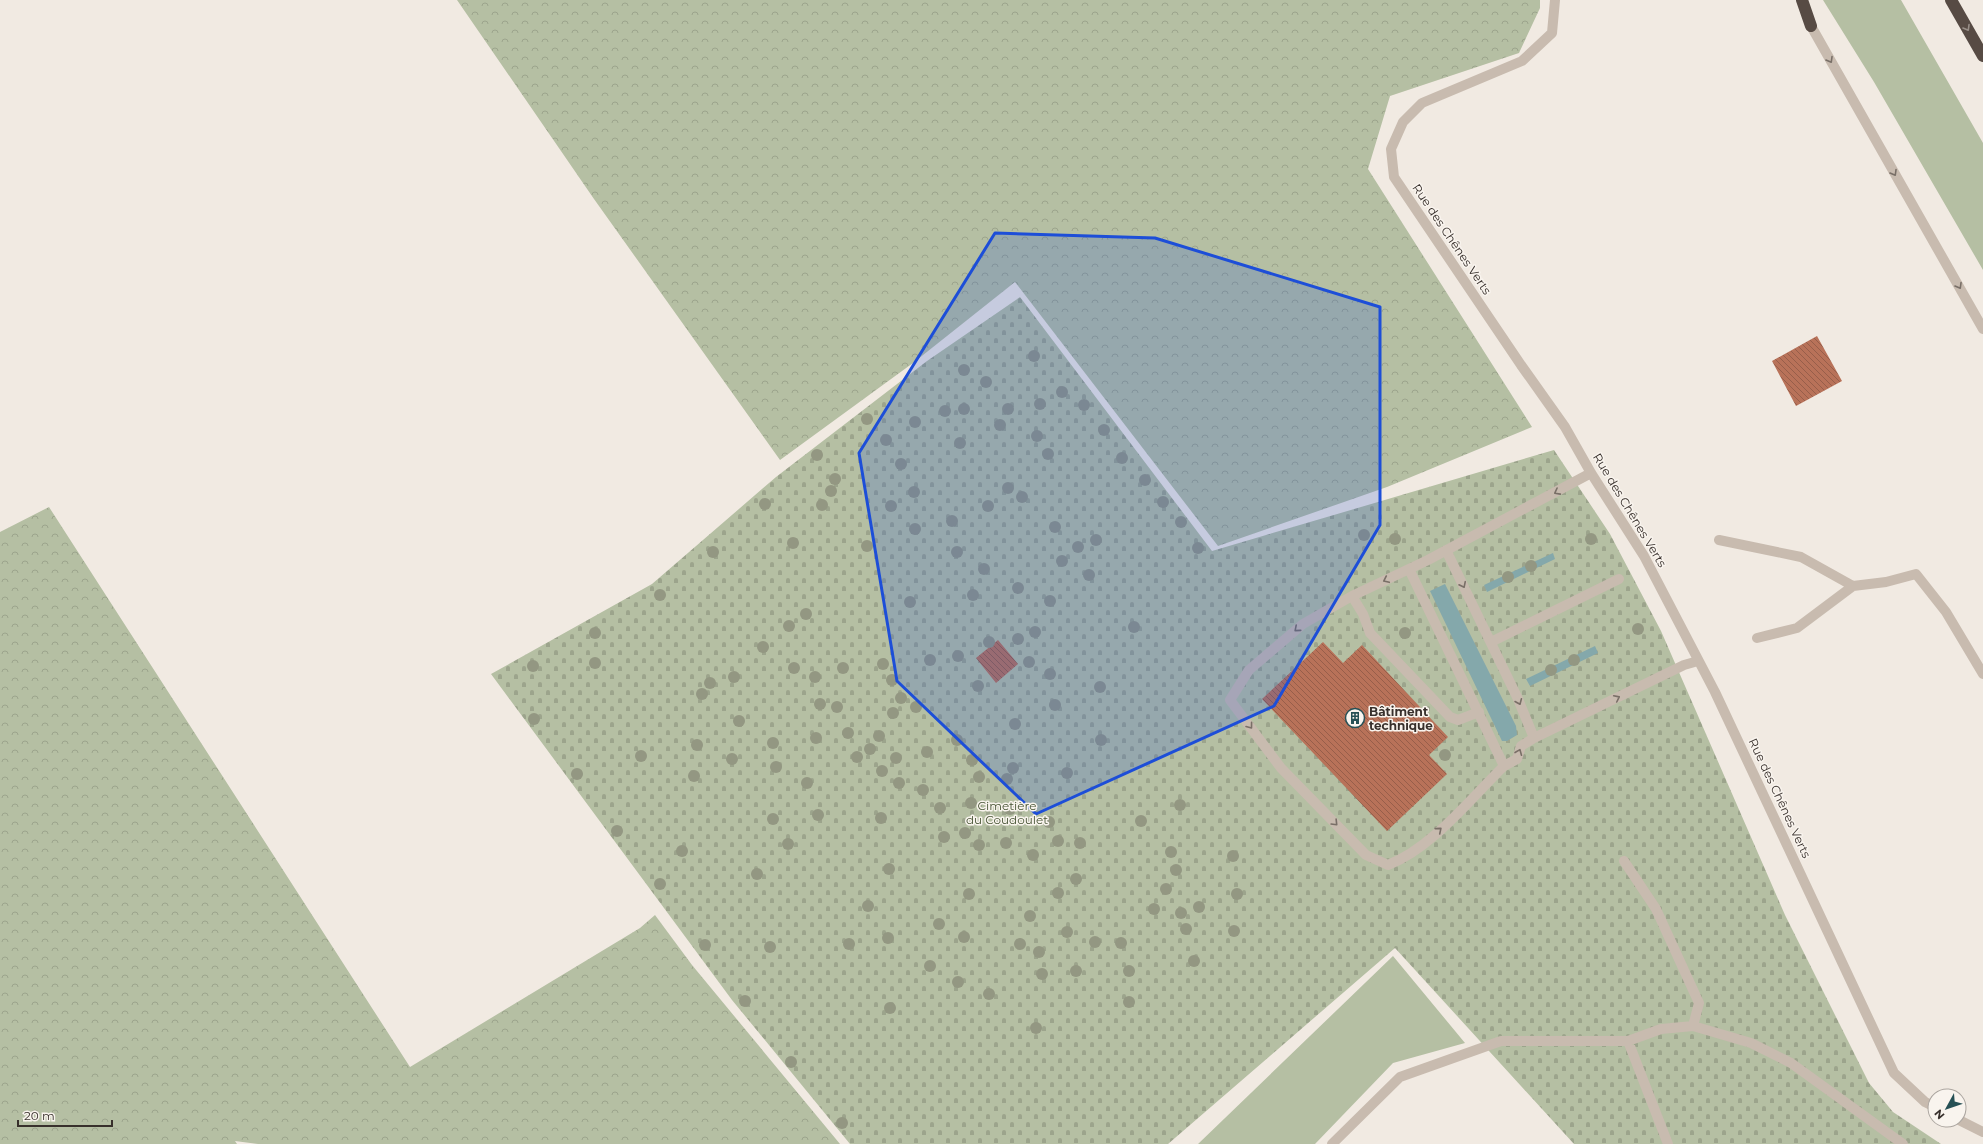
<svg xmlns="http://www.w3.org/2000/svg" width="1983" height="1144" viewBox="0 0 1983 1144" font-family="Montserrat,sans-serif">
	<defs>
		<pattern id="forest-crowns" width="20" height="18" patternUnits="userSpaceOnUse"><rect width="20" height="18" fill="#b5bfa3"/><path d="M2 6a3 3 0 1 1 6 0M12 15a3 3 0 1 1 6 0" fill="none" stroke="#9ca48c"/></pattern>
		<pattern id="cemetery-stones" width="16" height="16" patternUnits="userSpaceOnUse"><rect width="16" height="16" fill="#b5bfa3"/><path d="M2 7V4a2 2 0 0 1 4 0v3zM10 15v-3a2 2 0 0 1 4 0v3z" fill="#9ca48c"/></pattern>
		<pattern id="building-back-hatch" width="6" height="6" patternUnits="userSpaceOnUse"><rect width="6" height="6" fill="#b87259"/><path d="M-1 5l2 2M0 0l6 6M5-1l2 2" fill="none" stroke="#975e4a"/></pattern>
	</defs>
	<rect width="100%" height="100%" fill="#f1eae2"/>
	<path fill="#b5bfa3" d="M1823,0H1901L1983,143V270L1874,82Z
		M1393,956L1465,1043L1393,1063L1315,1144H1198Z"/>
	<path fill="url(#forest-crowns)" d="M457,0H1540V8L1519,53L1390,96L1368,169L1532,427L1387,487L1218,546L1015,282L913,363L780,460L594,199Z
		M49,507L410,1067L640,928L655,915L692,965L840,1144H258L235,1141L237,1144H0V532Z"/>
	<path fill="url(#cemetery-stones)" d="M1020,297L1212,551L1554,450L1610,534L1661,631L1785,915L1869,1083L1893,1112L1941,1144H1574L1395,948L1168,1144H850L732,1000L491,674L652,584L776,477L927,361Z"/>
	<path fill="#84a8ab" d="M1553,553L1555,559L1487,592L1484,585Z
		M1445,584L1516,726L1517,735L1507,741H1502L1430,591Z
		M1595,646L1598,653L1530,686L1526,679Z"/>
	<path fill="url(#building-back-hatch)" d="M1817,336L1842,381L1796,406L1772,361Z
		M998,640L1018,664L996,683L976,658Z
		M1323,642L1343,663L1362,645L1448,737L1429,755L1447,774L1387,831L1262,699Z"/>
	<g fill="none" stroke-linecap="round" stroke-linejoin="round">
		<path stroke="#c8bbaf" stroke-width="10" d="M1555,0L1552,33L1522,61L1422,103L1403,122L1391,149L1394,177L1521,365L1565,427L1591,473L1644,556L1715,692L1894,1073L1925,1102L1935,1107
			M1811,26L1983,329
			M1719,540L1801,557L1853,586L1886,582L1916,574L1946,612L1983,674
			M1446,550L1518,699L1534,738L1684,665L1698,661
			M1409,569L1504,766
			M1352,596L1363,614L1370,633L1450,717L1458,720L1479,712
			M1757,638L1797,628L1853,586
			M1491,642L1619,579
			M1534,738L1521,746L1517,759L1504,766C1470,799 1432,848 1388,865L1366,855L1281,768L1230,700L1249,670L1303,624L1352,596L1428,560L1591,473
			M1624,861L1656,909L1699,1003L1693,1026
			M1628,1041L1668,1144
			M1959,1120L1983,1132
			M1332,1144L1400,1077L1501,1041H1628L1661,1029L1693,1026L1751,1043L1791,1063L1903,1144"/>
		<path stroke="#574b44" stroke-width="12" d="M1802,0L1811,26
			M1951,0L1983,56"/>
	</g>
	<g fill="#939782">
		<circle cx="1034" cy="356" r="6"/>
		<circle cx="964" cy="370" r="6"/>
		<circle cx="986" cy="382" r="6"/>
		<circle cx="1062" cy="392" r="6"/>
		<circle cx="1040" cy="404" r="6"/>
		<circle cx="1084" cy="405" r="6"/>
		<circle cx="964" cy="409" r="6"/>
		<circle cx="1008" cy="409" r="6"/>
		<circle cx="945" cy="411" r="6"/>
		<circle cx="867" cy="419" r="6"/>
		<circle cx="915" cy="422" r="6"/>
		<circle cx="1000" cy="425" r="6"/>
		<circle cx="1104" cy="430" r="6"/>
		<circle cx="1037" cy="436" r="6"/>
		<circle cx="886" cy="440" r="6"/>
		<circle cx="960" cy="443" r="6"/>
		<circle cx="1048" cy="454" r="6"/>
		<circle cx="817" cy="455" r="6"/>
		<circle cx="1122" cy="458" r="6"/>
		<circle cx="901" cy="464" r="6"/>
		<circle cx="835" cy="479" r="6"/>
		<circle cx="1145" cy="480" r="6"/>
		<circle cx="1008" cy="488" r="6"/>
		<circle cx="831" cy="491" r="6"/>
		<circle cx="914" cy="492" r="6"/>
		<circle cx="1022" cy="497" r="6"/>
		<circle cx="1163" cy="502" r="6"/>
		<circle cx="765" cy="504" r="6"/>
		<circle cx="822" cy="505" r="6"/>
		<circle cx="891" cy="506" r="6"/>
		<circle cx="988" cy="506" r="6"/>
		<circle cx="952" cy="521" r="6"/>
		<circle cx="1181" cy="522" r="6"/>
		<circle cx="1055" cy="527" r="6"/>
		<circle cx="915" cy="529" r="6"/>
		<circle cx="1364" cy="535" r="6"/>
		<circle cx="1395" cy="539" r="6"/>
		<circle cx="1591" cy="539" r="6"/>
		<circle cx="1096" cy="540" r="6"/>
		<circle cx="793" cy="543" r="6"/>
		<circle cx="867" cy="546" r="6"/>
		<circle cx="1078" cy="547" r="6"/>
		<circle cx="1198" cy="548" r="6"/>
		<circle cx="713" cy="552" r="6"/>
		<circle cx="957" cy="552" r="6"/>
		<circle cx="1062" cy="561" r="6"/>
		<circle cx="1531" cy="566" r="6"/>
		<circle cx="984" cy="569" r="6"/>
		<circle cx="1089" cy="575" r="6"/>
		<circle cx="1508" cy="577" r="6"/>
		<circle cx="1018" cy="588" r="6"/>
		<circle cx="660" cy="595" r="6"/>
		<circle cx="973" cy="595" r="6"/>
		<circle cx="1050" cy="601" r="6"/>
		<circle cx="910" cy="602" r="6"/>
		<circle cx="806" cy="614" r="6"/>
		<circle cx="789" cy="626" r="6"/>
		<circle cx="1134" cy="627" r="6"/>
		<circle cx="1638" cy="629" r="6"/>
		<circle cx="1035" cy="632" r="6"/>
		<circle cx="595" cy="633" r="6"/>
		<circle cx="1405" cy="633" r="6"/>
		<circle cx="1018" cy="639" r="6"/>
		<circle cx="989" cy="642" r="6"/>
		<circle cx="763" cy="647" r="6"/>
		<circle cx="958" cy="656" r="6"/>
		<circle cx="930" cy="660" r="6"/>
		<circle cx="1574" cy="660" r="6"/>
		<circle cx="1029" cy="662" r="6"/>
		<circle cx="595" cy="663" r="6"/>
		<circle cx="883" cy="664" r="6"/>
		<circle cx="533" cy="666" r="6"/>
		<circle cx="794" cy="668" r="6"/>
		<circle cx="843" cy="668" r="6"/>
		<circle cx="1551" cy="670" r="6"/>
		<circle cx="1050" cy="674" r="6"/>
		<circle cx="734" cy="677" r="6"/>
		<circle cx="815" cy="677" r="6"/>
		<circle cx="892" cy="680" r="6"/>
		<circle cx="710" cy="683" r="6"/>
		<circle cx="978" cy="686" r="6"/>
		<circle cx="1100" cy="687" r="6"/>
		<circle cx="702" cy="694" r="6"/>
		<circle cx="901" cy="698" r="6"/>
		<circle cx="820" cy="704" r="6"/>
		<circle cx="1055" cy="705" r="6"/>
		<circle cx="837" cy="707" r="6"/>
		<circle cx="916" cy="707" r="6"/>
		<circle cx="893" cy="713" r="6"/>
		<circle cx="534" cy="719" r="6"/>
		<circle cx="739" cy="721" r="6"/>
		<circle cx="1015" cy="724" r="6"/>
		<circle cx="848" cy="733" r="6"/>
		<circle cx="879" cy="736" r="6"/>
		<circle cx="816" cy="738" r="6"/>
		<circle cx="957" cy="740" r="6"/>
		<circle cx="1101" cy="740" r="6"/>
		<circle cx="773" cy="743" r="6"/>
		<circle cx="697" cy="745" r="6"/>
		<circle cx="870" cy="749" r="6"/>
		<circle cx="927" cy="752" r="6"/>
		<circle cx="1445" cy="755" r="6"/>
		<circle cx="641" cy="756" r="6"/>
		<circle cx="857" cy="757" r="6"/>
		<circle cx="896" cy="758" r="6"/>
		<circle cx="732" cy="759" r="6"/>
		<circle cx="972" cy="760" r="6"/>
		<circle cx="776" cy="767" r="6"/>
		<circle cx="1013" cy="768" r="6"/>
		<circle cx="882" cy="771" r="6"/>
		<circle cx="1067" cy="773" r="6"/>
		<circle cx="577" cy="774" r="6"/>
		<circle cx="694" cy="776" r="6"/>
		<circle cx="979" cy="777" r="6"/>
		<circle cx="1007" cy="779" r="6"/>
		<circle cx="807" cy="783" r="6"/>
		<circle cx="899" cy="783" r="6"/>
		<circle cx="923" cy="790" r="6"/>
		<circle cx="971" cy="803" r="6"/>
		<circle cx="1180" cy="805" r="6"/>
		<circle cx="940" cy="808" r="6"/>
		<circle cx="1010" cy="809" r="6"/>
		<circle cx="818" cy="815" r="6"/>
		<circle cx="881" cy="818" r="6"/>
		<circle cx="773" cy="819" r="6"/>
		<circle cx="1141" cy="821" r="6"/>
		<circle cx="1049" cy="822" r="6"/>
		<circle cx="617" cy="831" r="6"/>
		<circle cx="965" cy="833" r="6"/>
		<circle cx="944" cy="837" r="6"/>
		<circle cx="1058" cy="841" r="6"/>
		<circle cx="1006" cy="843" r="6"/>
		<circle cx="1080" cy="843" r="6"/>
		<circle cx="788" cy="844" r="6"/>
		<circle cx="979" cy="845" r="6"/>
		<circle cx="682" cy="851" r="6"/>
		<circle cx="1171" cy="852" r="6"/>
		<circle cx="1033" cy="855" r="6"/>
		<circle cx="1233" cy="856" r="6"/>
		<circle cx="889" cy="869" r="6"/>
		<circle cx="1176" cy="870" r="6"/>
		<circle cx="757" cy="874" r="6"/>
		<circle cx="1076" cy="879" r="6"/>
		<circle cx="660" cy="884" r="6"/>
		<circle cx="1166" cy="889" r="6"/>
		<circle cx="1058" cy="893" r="6"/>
		<circle cx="969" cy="894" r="6"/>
		<circle cx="1237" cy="894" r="6"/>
		<circle cx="868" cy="906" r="6"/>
		<circle cx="1199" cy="907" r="6"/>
		<circle cx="1154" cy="909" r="6"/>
		<circle cx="1181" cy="913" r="6"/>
		<circle cx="1030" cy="916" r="6"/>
		<circle cx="939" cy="924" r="6"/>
		<circle cx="1186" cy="929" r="6"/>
		<circle cx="1234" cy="931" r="6"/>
		<circle cx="1067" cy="932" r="6"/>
		<circle cx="964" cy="937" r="6"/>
		<circle cx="888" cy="938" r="6"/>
		<circle cx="1095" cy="942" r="6"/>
		<circle cx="1121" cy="943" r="6"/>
		<circle cx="849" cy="944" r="6"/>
		<circle cx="1020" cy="944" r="6"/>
		<circle cx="705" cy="945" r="6"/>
		<circle cx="770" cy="947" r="6"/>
		<circle cx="1039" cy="952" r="6"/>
		<circle cx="1194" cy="961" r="6"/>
		<circle cx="930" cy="966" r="6"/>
		<circle cx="1076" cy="971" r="6"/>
		<circle cx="1129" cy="971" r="6"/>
		<circle cx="1042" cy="974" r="6"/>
		<circle cx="958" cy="982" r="6"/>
		<circle cx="989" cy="994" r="6"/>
		<circle cx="745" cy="1001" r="6"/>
		<circle cx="1129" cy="1002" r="6"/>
		<circle cx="890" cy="1008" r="6"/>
		<circle cx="1036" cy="1028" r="6"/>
		<circle cx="791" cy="1062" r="6"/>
		<circle cx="842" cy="1123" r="6"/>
	</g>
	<defs><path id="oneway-chevron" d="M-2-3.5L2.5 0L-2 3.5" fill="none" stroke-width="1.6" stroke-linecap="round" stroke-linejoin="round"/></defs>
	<use stroke="#988f88" href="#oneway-chevron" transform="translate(1967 28) rotate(60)"/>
	<g stroke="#796f67">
		<use href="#oneway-chevron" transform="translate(1830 60) rotate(60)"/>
		<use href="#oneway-chevron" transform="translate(1894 173) rotate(60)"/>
		<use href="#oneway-chevron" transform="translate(1959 286) rotate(60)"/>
		<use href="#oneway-chevron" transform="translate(1557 492) rotate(152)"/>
		<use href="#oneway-chevron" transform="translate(1386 580) rotate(155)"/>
		<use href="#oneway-chevron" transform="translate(1463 585) rotate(64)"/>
		<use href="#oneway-chevron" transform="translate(1297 629) rotate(139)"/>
		<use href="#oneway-chevron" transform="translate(1617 698) rotate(-26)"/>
		<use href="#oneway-chevron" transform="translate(1519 702) rotate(67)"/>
		<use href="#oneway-chevron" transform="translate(1250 726) rotate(53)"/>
		<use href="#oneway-chevron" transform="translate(1519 752) rotate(-68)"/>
		<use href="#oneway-chevron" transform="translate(1335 823) rotate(46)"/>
		<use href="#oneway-chevron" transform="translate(1439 830) rotate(-40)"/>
	</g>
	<path fill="#1d4ed8" fill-opacity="0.2" stroke="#1d4ed8" stroke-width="3" stroke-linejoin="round" d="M995,233L1155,238L1380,307V525L1274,706L1036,814L897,681L859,453Z"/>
	<defs>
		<g id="building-ring" transform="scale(1)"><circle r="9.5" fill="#f9f4ee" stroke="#265055" stroke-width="1.5"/><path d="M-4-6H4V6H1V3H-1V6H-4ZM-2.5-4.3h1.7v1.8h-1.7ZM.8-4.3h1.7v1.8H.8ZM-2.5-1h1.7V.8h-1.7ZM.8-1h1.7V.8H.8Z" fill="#265055"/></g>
	</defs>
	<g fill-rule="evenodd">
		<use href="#building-ring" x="1355" y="718"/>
	</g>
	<g text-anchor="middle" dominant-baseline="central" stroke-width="3" stroke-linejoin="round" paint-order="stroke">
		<g font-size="12" fill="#38302c" stroke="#f9f4ee">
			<text transform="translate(1452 239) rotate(56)">Rue des Chênes Verts</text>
			<text transform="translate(1630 510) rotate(59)">Rue des Chênes Verts</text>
			<text transform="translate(1780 798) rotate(65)">Rue des Chênes Verts</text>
		</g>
		<g font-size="12" font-weight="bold" fill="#38302c" stroke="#f9f4ee" text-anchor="start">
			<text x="1369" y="711">Bâtiment<tspan x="1369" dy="14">technique</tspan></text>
		</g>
		<g font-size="12" fill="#465333" stroke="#f9f4ee">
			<text x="1007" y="805">Cimetière<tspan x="1007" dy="14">du Coudoulet</tspan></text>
		</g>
	</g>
	<g transform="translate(1947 1108) rotate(230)"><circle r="19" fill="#f9f4ee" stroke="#aca6a0"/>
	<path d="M0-3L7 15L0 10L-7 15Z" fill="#265055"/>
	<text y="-6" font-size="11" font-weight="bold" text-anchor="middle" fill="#38302c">N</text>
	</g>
	<path d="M18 1120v6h94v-6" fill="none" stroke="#38302c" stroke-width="2"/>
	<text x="24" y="1120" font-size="12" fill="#38302c" stroke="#f9f4ee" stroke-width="3" paint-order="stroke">20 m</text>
</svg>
